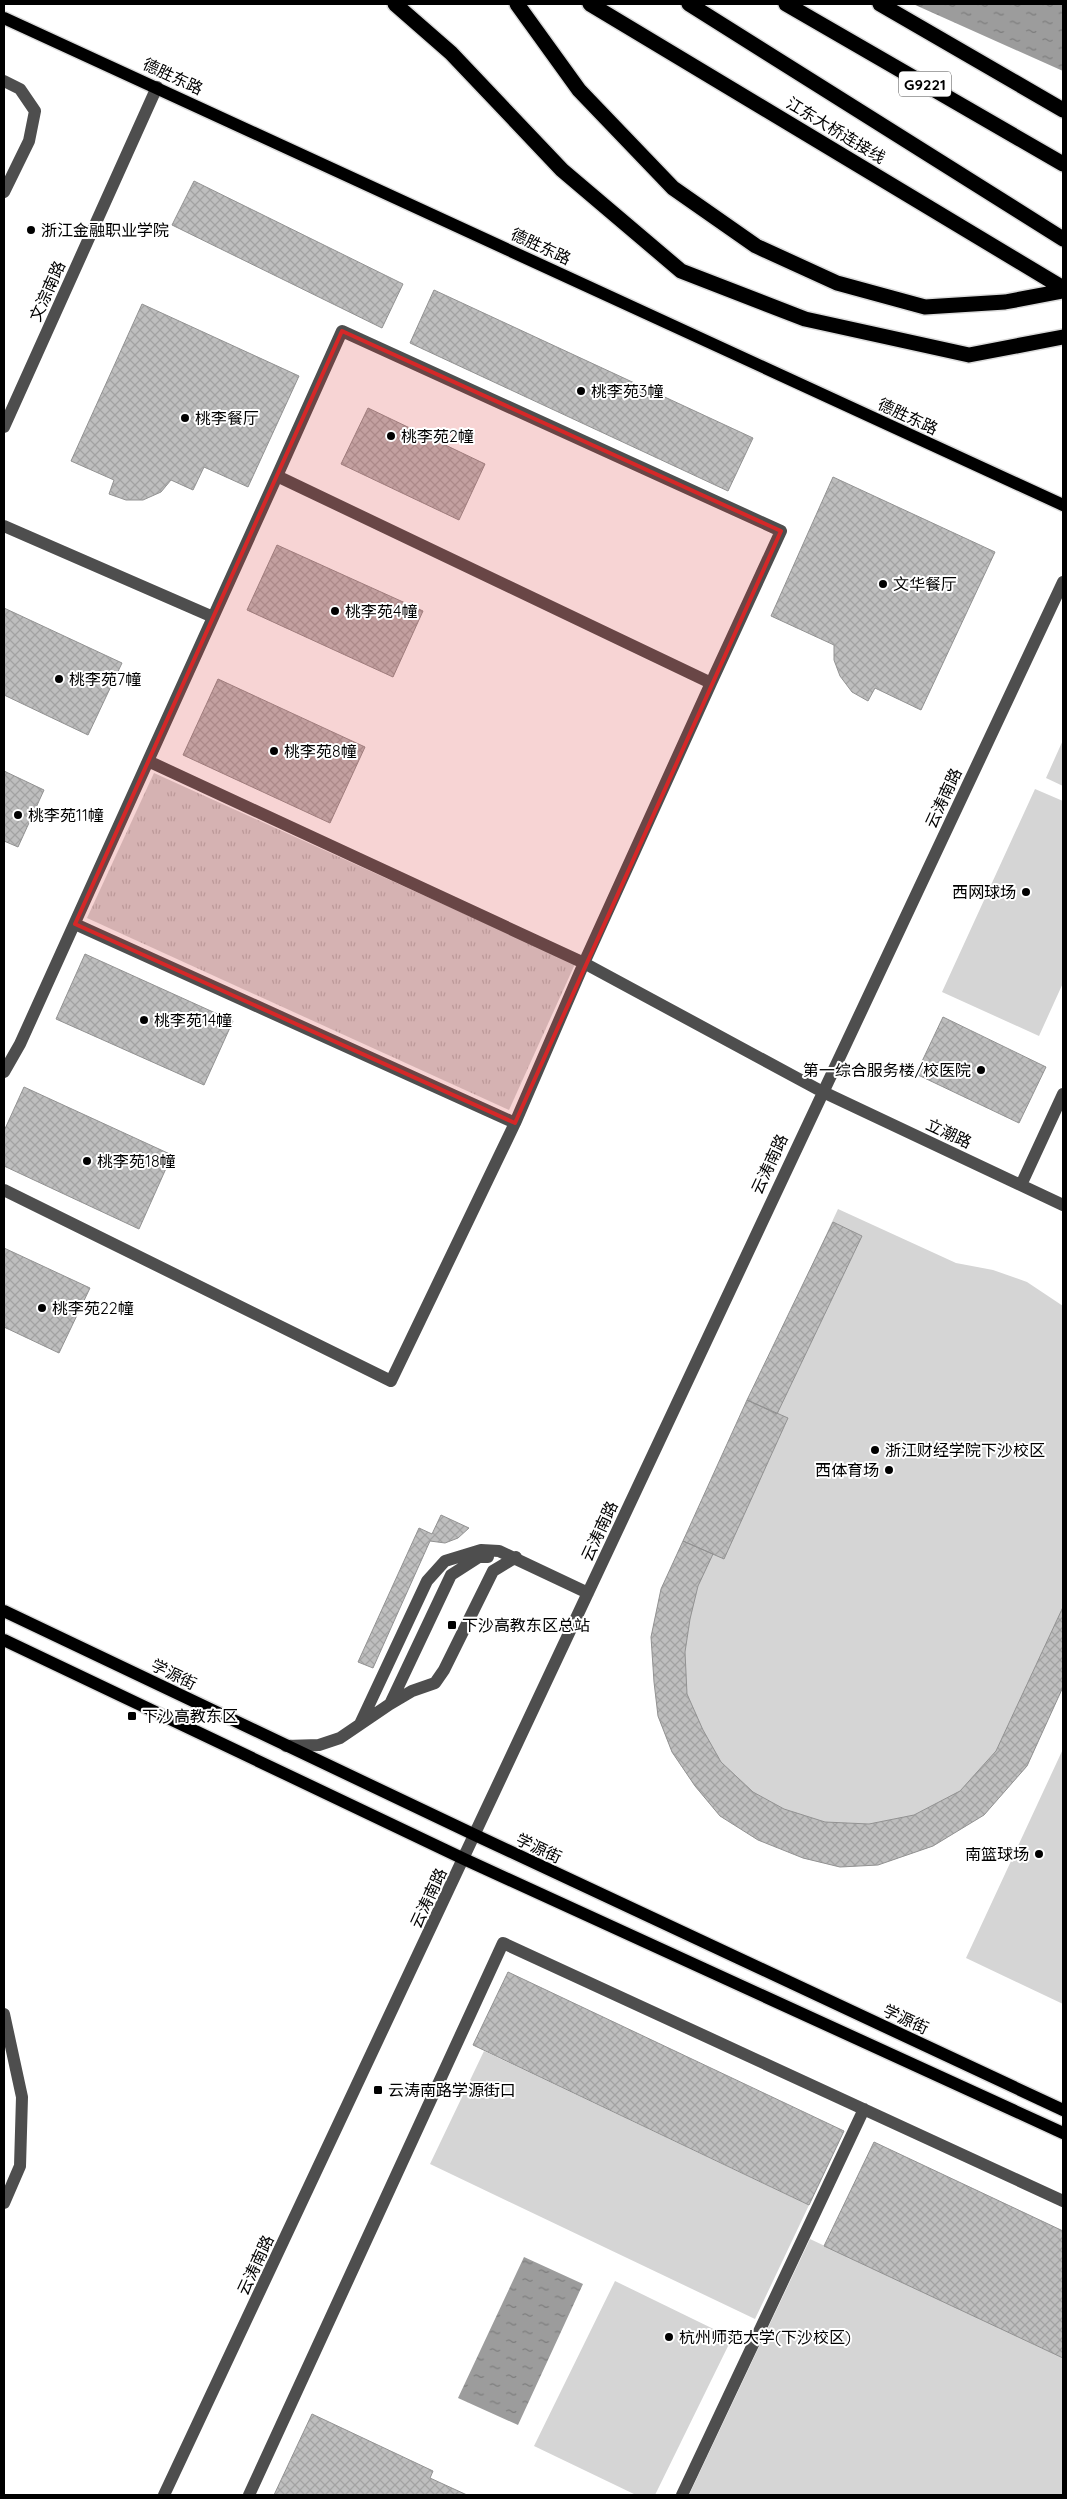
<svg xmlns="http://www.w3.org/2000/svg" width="1067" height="2499" viewBox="0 0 1067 2499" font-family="Quicksand,'Noto Sans SC',sans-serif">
	<defs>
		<pattern id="grass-tufts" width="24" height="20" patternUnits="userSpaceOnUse" patternTransform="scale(1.25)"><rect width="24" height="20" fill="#d5d5d5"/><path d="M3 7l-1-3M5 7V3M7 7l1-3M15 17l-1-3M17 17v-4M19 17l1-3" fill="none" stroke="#b5b5b5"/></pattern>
		<pattern id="water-ripples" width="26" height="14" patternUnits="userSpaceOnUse" patternTransform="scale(1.25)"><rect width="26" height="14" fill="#9c9c9c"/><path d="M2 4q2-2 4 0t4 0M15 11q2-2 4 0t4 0" fill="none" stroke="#7d7d7d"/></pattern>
		<pattern id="building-cross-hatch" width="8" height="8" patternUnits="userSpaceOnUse" patternTransform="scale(1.25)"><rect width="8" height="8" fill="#bebebe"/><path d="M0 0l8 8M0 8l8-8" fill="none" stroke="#a2a2a2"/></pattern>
	</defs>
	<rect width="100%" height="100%" fill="#fff"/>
	<path fill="url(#grass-tufts)" d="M154,773L575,964L509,1110L87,918Z"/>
	<path fill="#d5d5d5" d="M1063,740V786L1046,778Z
		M1035,789L1063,801V983L1039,1036L942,992Z
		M838,1209L956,1263L993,1270L1027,1282L1063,1306V1687L1027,1766L984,1815L933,1846L878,1865L840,1867L803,1858L720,1816L695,1786L672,1752L658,1716L651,1637L661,1589Z
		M1063,1749V2004L966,1958Z
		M484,2051L809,2205L755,2319L430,2164Z
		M810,2239L1063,2358V2495H689Z
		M615,2281L732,2338L655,2495H636L534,2446Z"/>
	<path fill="url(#water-ripples)" d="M913,4H1063V71Z
		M524,2257L583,2284L518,2425L458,2398Z"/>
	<path fill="url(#building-cross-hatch)" stroke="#929292" d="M194,181L403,284L382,328L172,225Z
		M434,290L753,438L728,491L410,343Z
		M142,304L299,376L248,487L204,467L193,490L171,480L161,492L143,500H126L109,494L114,480L71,461Z
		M368,408L485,464L459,520L341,464Z
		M833,477L995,552L921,710L875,688L868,701L852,692L840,676L834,660V645L771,616Z
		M277,545L423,611L393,677L247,610Z
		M4,608L122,663L88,735L4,695Z
		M218,679L365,747L330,823L183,755Z
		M4,771L44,790L18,847L4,841Z
		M85,954L233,1021L204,1085L56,1019Z
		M943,1017L1046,1067L1019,1123L916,1074Z
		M24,1087L172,1155L139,1229L4,1166V1131Z
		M833,1222L862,1236L777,1414L747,1400Z
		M4,1248L90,1288L59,1353L4,1327Z
		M747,1400L788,1418L724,1559L683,1541Z
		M441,1515L469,1528L458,1538L445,1543L430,1541L373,1668L358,1662L419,1528L432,1534Z
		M683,1541L713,1554L698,1586L690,1619L685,1652L687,1694L703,1730L721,1762L753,1792L784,1809L825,1822L869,1824L914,1815L960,1791L996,1751L1063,1607V1687L1027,1766L984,1815L933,1846L878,1865L840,1867L803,1858L758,1840L720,1816L695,1786L672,1752L658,1716L654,1682L651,1637L661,1589Z
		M508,1972L844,2131L809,2205L473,2045Z
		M874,2142L1063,2231V2358L824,2246Z
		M312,2414L433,2471L430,2478L467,2495H274Z"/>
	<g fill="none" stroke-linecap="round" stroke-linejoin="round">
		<g stroke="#dbdbdb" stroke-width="15">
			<path id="major" d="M4,18L1063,505
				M4,1611L475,1835L1063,2110
				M4,1640L464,1859L1063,2133"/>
		</g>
		<g stroke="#dbdbdb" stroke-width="18">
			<path id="highway" d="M395,4L451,53L562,170L681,271L805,319L969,355L1063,337
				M517,4L579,90L673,188L756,246L837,283L925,307L1005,302L1063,291
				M590,4L1063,288
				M689,4L1063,239
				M786,4L1063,164
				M880,4L1063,110"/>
		</g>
		<path stroke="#4e4e4e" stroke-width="12" d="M4,81L20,89L35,111L29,141L4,192
			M4,427L157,87
			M277,476L711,683L584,963L148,761Z
			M277,476L342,331L781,531L711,683
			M4,526L213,617
			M75,924L515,1123
			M4,1072L20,1044L148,761
			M1021,1185L1063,1094
			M4,1190L391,1381L515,1123L584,963L821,1091L1063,1205
			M390,1704L412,1691L435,1683L444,1670L493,1571L516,1557
			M360,1724L427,1581L445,1561L481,1550L499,1551L588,1593
			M286,1746L319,1745L340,1738L390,1704L451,1575L479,1557H488
			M4,2014L22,2097L20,2166L4,2203
			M164,2495C465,1858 761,1218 1063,582
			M249,2495L503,1943L1063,2201
			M682,2495L864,2109"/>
		<use href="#major" stroke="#000" stroke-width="12"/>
		<use href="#highway" stroke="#000" stroke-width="15"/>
	</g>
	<path fill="#d62828" fill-opacity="0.2" stroke="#d62828" stroke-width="4" stroke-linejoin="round" d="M342,331L781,531L515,1123L75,924Z"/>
	<g fill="#000" stroke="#fff" stroke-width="2">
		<circle cx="31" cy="230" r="5"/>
		<circle cx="581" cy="391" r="5"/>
		<circle cx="185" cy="418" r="5"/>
		<circle cx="391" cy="436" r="5"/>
		<circle cx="883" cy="584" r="5"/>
		<circle cx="335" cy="611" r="5"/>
		<circle cx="59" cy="679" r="5"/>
		<circle cx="274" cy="751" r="5"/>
		<circle cx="18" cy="815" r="5"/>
		<circle cx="1026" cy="892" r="5"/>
		<circle cx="144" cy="1020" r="5"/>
		<circle cx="981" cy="1070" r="5"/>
		<circle cx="87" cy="1161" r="5"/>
		<circle cx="42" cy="1308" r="5"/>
		<circle cx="875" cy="1450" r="5"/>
		<circle cx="889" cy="1470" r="5"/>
		<rect x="447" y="1620" width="10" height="10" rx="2.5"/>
		<rect x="127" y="1711" width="10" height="10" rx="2.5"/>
		<circle cx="1039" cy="1854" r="5"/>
		<rect x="373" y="2085" width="10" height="10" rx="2.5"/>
		<circle cx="669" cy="2337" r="5"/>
	</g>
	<g text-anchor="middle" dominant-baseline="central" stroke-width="4" stroke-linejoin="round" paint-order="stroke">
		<rect fill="#fff" stroke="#4c4c4c" stroke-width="1" x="899" y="71.5" width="52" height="25" rx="4"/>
		<g font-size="15" font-weight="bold" fill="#000">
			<text x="925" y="84">G9221</text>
		</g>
		<g font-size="16" fill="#000" stroke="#fff">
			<text transform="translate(173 76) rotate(25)">德胜东路</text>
			<text transform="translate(836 130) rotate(31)">江东大桥连接线</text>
			<text transform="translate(541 246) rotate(25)">德胜东路</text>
			<text transform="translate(47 291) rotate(-66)">文淙南路</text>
			<text transform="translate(908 416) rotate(25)">德胜东路</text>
			<text transform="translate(943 798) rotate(-65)">云涛南路</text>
			<text transform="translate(949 1133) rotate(25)">立潮路</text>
			<text transform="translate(769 1164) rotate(-65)">云涛南路</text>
			<text transform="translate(599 1531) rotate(-65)">云涛南路</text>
			<text transform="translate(174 1674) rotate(26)">学源街</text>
			<text transform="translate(539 1848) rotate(25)">学源街</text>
			<text transform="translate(428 1898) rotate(-65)">云涛南路</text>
			<text transform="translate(906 2019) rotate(25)">学源街</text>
			<text transform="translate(255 2265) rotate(-65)">云涛南路</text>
		</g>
		<g font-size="16" fill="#000" stroke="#fff" text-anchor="start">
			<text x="41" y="230">浙江金融职业学院</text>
			<text x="591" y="391">桃李苑3幢</text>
			<text x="195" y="418">桃李餐厅</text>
			<text x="401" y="436">桃李苑2幢</text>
			<text x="893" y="584">文华餐厅</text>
			<text x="345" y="611">桃李苑4幢</text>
			<text x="69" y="679">桃李苑7幢</text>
			<text x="284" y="751">桃李苑8幢</text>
			<text x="28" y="815">桃李苑11幢</text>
			<text x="1016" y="892" text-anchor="end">西网球场</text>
			<text x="154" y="1020">桃李苑14幢</text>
			<text x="971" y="1070" text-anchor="end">第一综合服务楼/校医院</text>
			<text x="97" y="1161">桃李苑18幢</text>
			<text x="52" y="1308">桃李苑22幢</text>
			<text x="885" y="1450">浙江财经学院下沙校区</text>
			<text x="879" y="1470" text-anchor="end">西体育场</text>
			<text x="462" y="1625">下沙高教东区总站</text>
			<text x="142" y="1716">下沙高教东区</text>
			<text x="1029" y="1854" text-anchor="end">南篮球场</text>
			<text x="388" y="2090">云涛南路学源街口</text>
			<text x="679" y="2337">杭州师范大学(下沙校区)</text>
		</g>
	</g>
	<rect width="1067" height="2499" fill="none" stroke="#000000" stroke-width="10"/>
</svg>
